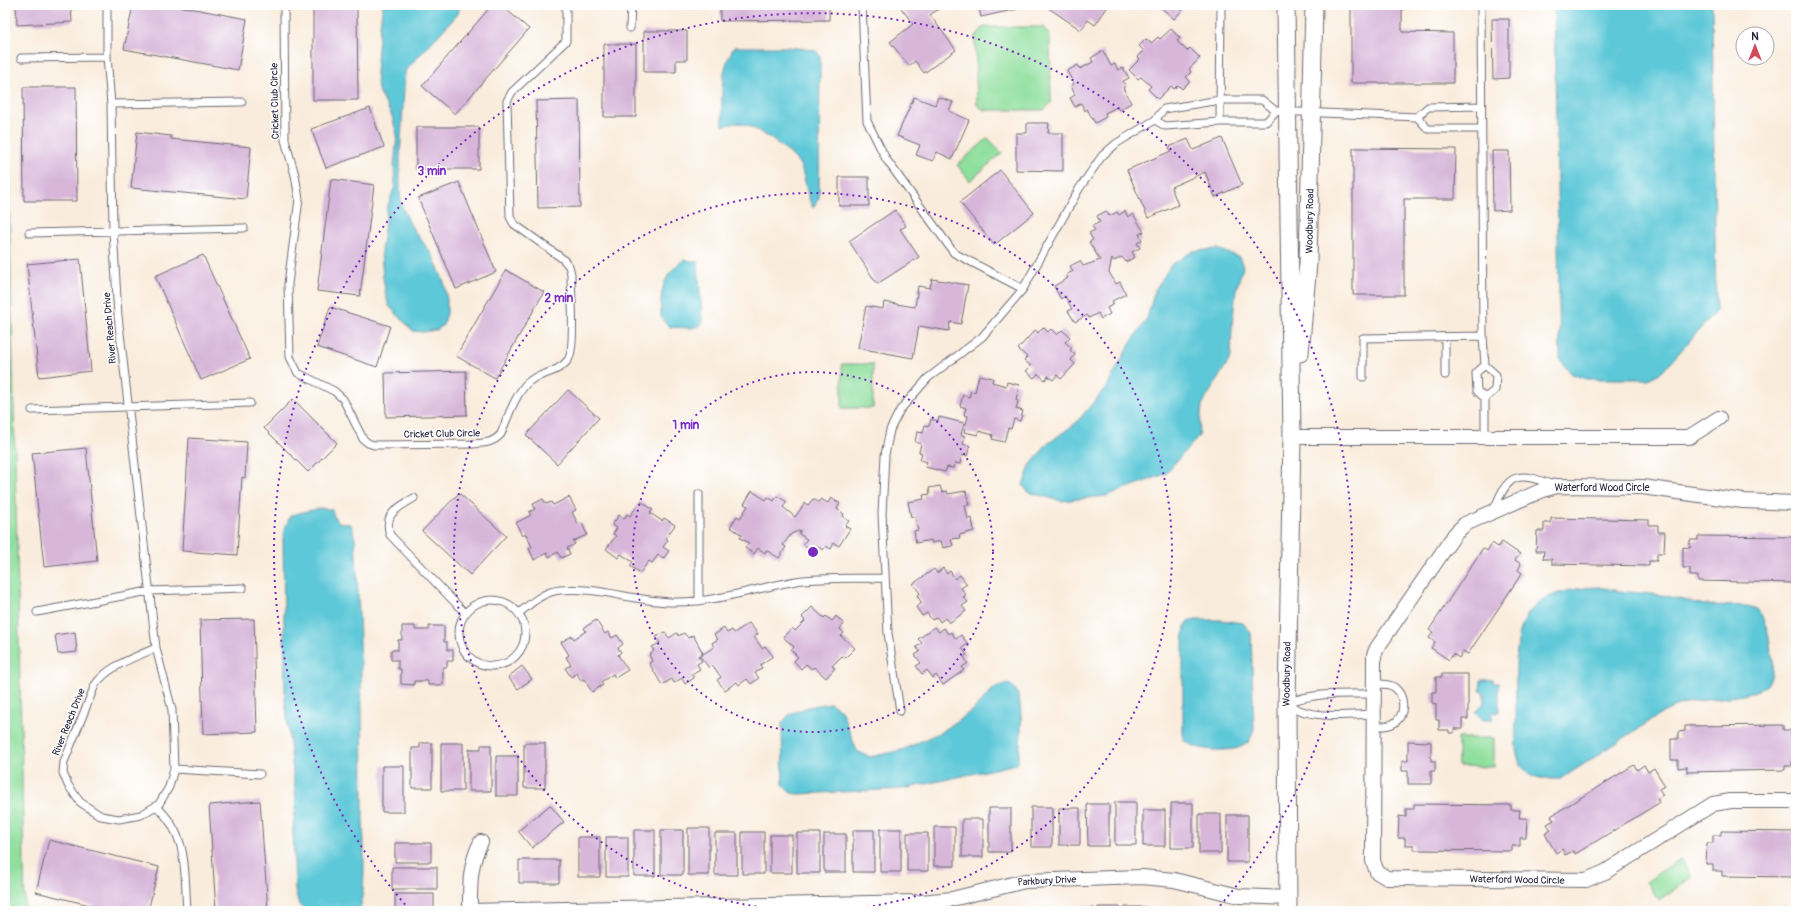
<svg xmlns="http://www.w3.org/2000/svg" width="1801" height="916" viewBox="0 0 1801 916" font-family="Pangolin,sans-serif">
	<rect width="100%" height="100%" fill="#fff"/>
	<filter id="ink" filterUnits="userSpaceOnUse"><feTurbulence type="fractalNoise" baseFrequency=".025" numOctaves="2"/><feDisplacementMap in="SourceGraphic" scale="8" xChannelSelector="R" yChannelSelector="G"/><feConvolveMatrix kernelMatrix="1 2 1 2 8 2 1 2 1" color-interpolation-filters="sRGB"/></filter>
	<filter id="wash" filterUnits="userSpaceOnUse"><feTurbulence type="fractalNoise" baseFrequency=".012" numOctaves="4" result="noise"/><feDisplacementMap in="SourceGraphic" scale="16" xChannelSelector="R" yChannelSelector="G"/><feGaussianBlur stdDeviation="0.9" result="paint"/><feColorMatrix in="noise" values="0 0 0 0 0 0 0 0 0 0 0 0 0 0 0 0 0 1.4 0 .05"/><feComposite in="paint" operator="in"/></filter>
	<g filter="url(#wash)">
		<rect width="100%" height="100%" fill="#f9ecdc"/>
		<path fill="#8fdf9d" stroke="#58806c" d="M5,5L25,911H5Z
			M984,27H1043L1050,36L1051,103L1044,110H984L977,105L975,37Z
			M988,138L1002,153L970,181L957,165Z
			M842,364H873V408H842Z
			M1458,738H1494V767L1458,766Z
			M1680,859L1693,876L1659,900L1646,882Z"/>
		<path fill="#5dc8d8" stroke="#40758a" d="M383,5H460L458,14L405,71L400,157V188L401,204L411,226L433,256L444,282L447,300V314L443,325L437,330L422,332L413,331L389,306L386,296L383,277L381,251L387,208L395,186L394,167L397,135L392,116L378,90L376,73L380,25Z
			M1554,5H1712L1716,311L1662,372L1648,379H1586L1570,373L1560,359Z
			M734,47H787L815,50L820,55L819,198L813,208C806,195 806,181 801,167C796,154 752,123 738,123C733,123 728,125 723,126C721,100 720,69 734,47Z
			M1218,249L1239,257L1243,267L1236,290L1232,326L1231,357L1202,405L1199,436L1165,474L1106,496L1061,501L1028,492L1023,485L1030,466L1046,445L1076,423L1108,385L1126,351L1147,318L1155,290L1171,265L1193,251Z
			M684,260L698,262L702,321L700,326L691,328L670,327L661,317C660,292 662,275 684,260Z
			M321,508L332,510C335,522 338,523 350,524L352,527L355,539C361,633 363,727 363,821C364,840 366,896 359,911H305L299,905L295,890L293,829L296,800L285,699L283,539L284,529L291,515Z
			M1599,587L1619,591L1662,595L1705,605L1748,606L1757,609L1762,616L1768,633L1773,662L1771,677L1767,685L1754,692L1743,695L1697,701L1675,707L1664,712L1561,779C1549,779 1533,780 1524,769C1511,753 1517,727 1516,707C1516,635 1509,591 1599,587Z
			M1190,620H1221L1243,623L1251,633L1254,729L1249,742C1245,744 1241,747 1238,748C1223,752 1193,751 1183,739V643L1185,626Z
			M1481,680H1493V683H1499V712H1492V720H1483L1475,712L1484,703V694L1480,690Z
			M1008,683C1010,685 1014,687 1015,689C1025,704 1021,746 1017,764L903,789L799,794L791,793L783,785L782,723L790,714L808,707L830,703L841,710L857,751L870,757L902,750L943,731L974,709L994,688Z"/>
		<g id="blocks">
			<path fill="#d7b6d9" d="M16,5H71L72,22L17,25Z
				M133,5H173L247,19L238,70L124,49Z
				M313,5H357L358,100H313Z
				M492,5H501L529,29L455,114L422,86Z
				M720,5H829V20L720,21Z
				M899,5H944L930,15L956,50L924,73L915,61L909,66L890,42L913,24Z
				M978,5H1016L1017,9L981,17Z
				M1044,5H1109L1095,25L1088,20L1081,30Z
				M1158,5H1187L1174,19Z
				M1351,5H1402V32L1453,33V83H1351Z
				M1492,19H1509V78L1493,79Z
				M1171,29L1180,38L1177,41L1187,51L1190,48L1200,58L1189,69L1191,72L1186,77L1190,81L1182,89L1178,85L1174,89L1171,86L1158,99L1148,89L1151,86L1141,77L1138,79L1129,70L1140,59L1138,57L1144,51L1139,46L1146,39L1151,43L1158,37L1160,39Z
				M644,31H687V60H676V72H644Z
				M604,44H636V117H604Z
				M1103,51L1111,66L1115,64L1118,70L1123,68L1129,78L1123,81L1126,86L1123,88L1131,103L1119,110L1117,107L1105,113L1106,117L1095,123L1087,109L1085,111L1081,103L1075,107L1070,98L1075,95L1071,86L1074,84L1067,71L1078,65L1080,69L1093,62L1091,58Z
				M23,87H76L77,201H24Z
				M914,97L935,105L938,97L953,102L949,111L969,120L952,159L937,152L933,161L916,155L920,145L897,136Z
				M579,100L580,207L538,208L536,101Z
				M370,108L384,147L326,168L311,129Z
				M1027,123H1049L1048,133H1063V171L1016,170V133H1027Z
				M416,127H479V169H416Z
				M137,132L171,136V139L251,147L246,199L131,188Z
				M1222,138L1242,185L1215,197L1205,172L1171,187L1178,205L1148,218L1127,170L1171,151L1169,147L1188,139L1193,150Z
				M1353,148L1456,149L1455,199H1404V295H1353Z
				M1492,151H1509L1510,210L1493,211Z
				M1000,170L1034,213L994,245L960,202Z
				M839,177H869V206H839Z
				M331,179L374,185L360,296L317,291Z
				M459,182L496,272L456,289L418,198Z
				M895,210L906,226L900,229L919,257L877,284L849,241Z
				M1106,211L1109,216L1117,212L1119,215L1125,211L1128,217L1133,214L1144,232L1139,234L1142,240L1137,243L1140,248L1132,252L1135,257L1126,262L1122,257L1114,261L1112,258L1109,272L1116,284L1120,282L1126,294L1112,301L1114,304L1107,308L1110,314L1101,319L1098,313L1089,318L1087,315L1075,322L1068,311L1072,309L1065,296L1061,299L1054,286L1068,278L1066,275L1073,271L1070,266L1080,261L1083,266L1100,260L1089,242L1093,240L1089,233L1095,230L1092,226L1100,222L1097,216Z
				M203,255L250,359L201,380L155,276Z
				M80,259L91,371L39,377L27,264Z
				M506,270L544,292L495,378L456,356Z
				M932,279L968,285L961,324L950,322L949,331L919,326L913,358L858,348L866,306L883,309L884,302L915,307L918,286L930,288Z
				M330,307L390,326L377,367L317,347Z
				M1043,327L1048,332L1051,329L1057,335L1062,330L1070,337L1065,342L1072,348L1070,350L1075,355L1071,360L1075,364L1061,379L1057,375L1053,380L1048,376L1045,380L1038,374L1034,378L1026,371L1031,366L1024,360L1027,357L1018,349L1035,330L1038,333Z
				M466,371L467,415L386,417L385,373Z
				M979,375L993,378L992,382L1006,386L1007,382L1019,385L1016,400L1018,401L1016,409L1023,411L1020,421L1014,419L1011,429L1008,428L1004,442L992,439L993,435L979,431L978,435L964,432L968,416L964,415L966,408L960,406L963,395L969,397L971,391L975,392Z
				M568,390L599,418L557,464L526,435Z
				M293,399L337,443L308,472L264,428Z
				M939,417L964,423L961,435L965,436L963,444L970,446L967,456L962,455L960,464L955,463L953,468L947,467L945,472L925,467L927,462L920,460L922,453L919,452L921,444L915,442L917,432L923,433L925,425L929,426L931,419L938,421Z
				M189,438L247,442L245,478L242,477L237,555L182,551Z
				M86,448L97,561L44,567L32,453Z
				M940,486L942,492L947,491L948,494L966,491L969,505H965L968,519L972,518L974,531L959,535L960,538L951,539L953,546L943,548L941,541L932,543L931,540L916,543L914,531L918,530L915,516L911,517L908,502L924,499L923,495L930,494L929,488Z
				M752,491L766,500L768,497L774,501L777,496L787,502L783,507L795,517L805,503L808,505L813,499L818,502L821,499L828,503L831,498L840,503L837,509L844,514L843,517L849,521L845,526L850,529L839,546L834,543L831,549L826,546L823,550L815,545L812,550L803,544L807,539L799,534L801,530L791,534L783,545L786,547L779,558L766,550L765,553L758,548L754,554L745,548L749,543L740,538L742,535L730,527L737,516L740,518L748,506L744,504Z
				M459,493L506,536L470,575L422,531Z
				M569,497L576,510L572,512L578,524L582,523L587,535L573,541L575,544L567,548L570,554L561,558L558,552L549,557L547,553L534,560L529,548L532,547L526,534L522,536L516,523L531,515L529,512L535,509L533,504L543,499L546,504L551,502L553,505Z
				M641,501L653,510L650,513L662,521L664,518L675,525L666,538L668,540L663,547L669,551L663,559L658,555L652,563L649,561L640,573L630,566L633,562L621,554L618,558L606,549L616,536L613,534L617,528L612,525L619,515L624,519L627,514L630,516Z
				M1551,518L1649,520V525H1658V532H1665L1664,553H1657V561H1649V566L1552,564V559H1543L1544,551H1536L1537,531H1544V523H1551Z
				M1698,536L1795,537L1796,583L1698,581V576H1690V568H1683V547L1690,548V540H1698Z
				M1502,542L1520,554L1515,560L1521,564L1518,570L1522,573L1468,654L1463,651L1459,658L1453,654L1449,660L1431,648L1435,642L1429,638L1433,632L1429,630L1483,548L1487,551L1492,543L1498,547Z
				M943,568L947,574L950,571L955,579L960,575L967,584L961,588L966,595L963,597L968,602L962,606L966,611L949,623L945,618L940,622L937,617L932,620L927,613L922,616L916,607L922,603L917,596L920,593L913,584L934,569L937,573Z
				M812,607L824,618L826,616L832,621L836,616L844,624L840,629L844,633L841,636L855,648L845,658L842,656L832,666L835,668L826,678L814,667L812,669L806,664L801,669L794,661L798,657L791,650L794,647L783,637L792,628L795,631L805,621L802,617Z
				M254,619L257,732L203,734L200,620Z
				M596,620L605,634L608,632L612,638L617,635L623,644L618,648L621,652L618,655L628,670L615,678L613,674L601,682L603,685L592,692L584,679L581,681L577,673L571,677L565,668L571,665L566,657L569,655L561,642L572,636L574,639L586,631L584,628Z
				M749,623L758,634L754,637L762,648L765,646L773,656L760,665L762,668L755,673L759,678L751,684L747,679L739,685L737,682L725,690L717,680L721,677L712,665L709,668L700,656L714,647L712,643L718,639L714,635L724,628L727,633L732,630L734,633Z
				M402,626H415V630H429V626H444V642H447V650H453V661H447V667H443V685H428V681H414V685L401,684V669H398V660H391V650H398V640H402Z
				M935,627L939,632L944,628L948,634L951,632L956,639L961,635L968,644L962,648L967,655L964,657L968,663L962,667L964,670L943,685L936,675L933,678L927,670L922,674L916,666L921,663L915,655L920,652L916,647L922,643L918,639Z
				M75,632L77,652L58,654L55,635Z
				M665,632L669,638L677,633L678,636L684,633L688,638L693,635L703,653L698,656L702,661L697,664L700,669L692,674L694,678L685,684L682,678L674,683L672,679L662,685L649,663L652,661L649,655L654,651L652,647L660,643L656,637Z
				M522,666L532,679L518,689L508,677Z
				M1442,674H1468V719H1462V729H1454V733H1449V730H1439V720H1436V704L1432,703V692H1436V677H1442Z
				M1783,725V730H1791V737H1796V758H1792V766H1785V770L1687,772V767L1678,768V760H1671V739H1678V732L1685,731V726Z
				M1408,741L1431,742V761H1435V771H1431V784H1408V771H1402V761H1408Z
				M420,743H432V788H412V748H420Z
				M441,743H463V791H441Z
				M524,743H545V788H524Z
				M481,745H491V791H469V749H481Z
				M496,756H518V796H496Z
				M1634,765L1637,770L1644,765L1648,772L1654,768L1665,786L1659,789L1663,795L1657,799L1659,803L1575,854L1573,851L1565,855L1562,849L1556,853L1545,834L1551,830L1547,824L1554,820L1551,816Z
				M382,766H404V812H382Z
				M260,801L268,911H216L209,805Z
				M1115,802H1136V845H1115Z
				M1171,803H1193V848H1171Z
				M1087,804H1109V846H1088Z
				M1414,804L1511,805V810H1520L1519,818H1527L1526,838H1520V846H1512V851L1414,850V845H1405V838H1398L1399,816L1406,817V809H1414Z
				M550,805L564,822L532,848L518,831Z
				M1031,807H1052V847H1031Z
				M989,808H1011V852H989Z
				M1059,808H1080V845H1059Z
				M1143,810H1165V846H1143Z
				M1199,814H1221V853H1199Z
				M1227,815H1248V862H1227Z
				M962,819H983V857H962Z
				M934,827H955V866H934Z
				M688,828H709V875H688Z
				M880,829H901V872H880Z
				M634,830H655V876H634Z
				M661,830H683V875H661Z
				M853,830H874V872H853Z
				M1721,831L1796,832V877L1722,876V871H1713V864H1706L1707,843H1713V835H1721Z
				M742,832H764V874H742Z
				M715,833H737V875H715Z
				M797,833H820V873H797Z
				M907,833H928V871H907Z
				M824,834H846V872H824Z
				M770,835H792V873H770Z
				M578,837H600V877H578Z
				M606,837H628V877H606Z
				M49,840L159,867L148,911H114L36,892Z
				M395,843H431V862H395Z
				M519,860H559V883H519Z
				M392,867H437V889H392Z
				M395,894H434V911H395Z
				M1098,907H1120V911H1098Z
				M1125,907H1147V911H1125Z
				M1044,908H1065V911H1044Z
				M1071,908H1093V911H1071Z"/>
		</g>
	</g>
	<g filter="url(#ink)">
		<use href="#blocks" fill-opacity="0" stroke="#6d6973" stroke-width="1"/>
		<g fill="none" stroke-linecap="round" stroke-linejoin="round">
			<g stroke="#6d6973" stroke-width="9">
				<path id="service" d="M107,5V57L111,104L113,230L118,316L156,648L172,710L174,769L169,787L159,804L141,815L119,819L101,816L80,802L68,785L63,773L64,762L95,685C108,666 135,657 156,648
					M284,5L285,140L295,175L299,199L288,284L290,357L298,373L334,391L343,399L363,439L368,443L374,445L473,444C485,443 493,443 501,434C507,419 517,389 531,380C543,373 559,372 568,360C576,349 571,291 571,274L569,266L563,259L514,224L510,217L507,101L512,92L566,41V5
					M862,5L867,121L886,159L954,253L1023,289
					M630,28L631,5
					M21,58L107,57
					M111,104L242,102
					M1417,117L1428,129H1481
					M1155,120L1165,126L1220,122H1266L1276,111
					M1220,122L1221,5
					M29,233L244,228
					M1483,336L1485,365L1496,375L1495,390L1485,398
					M1445,337V375
					M1485,365L1476,373L1477,391L1485,398V438
					M1363,377V338L1483,336L1481,5
					M32,410L250,403
					M414,498C398,508 383,513 390,535L465,613
					M1494,510C1508,473 1517,471 1553,485
					M459 633a33 33 0 1 1 66 0a33 33 0 1 1-66 0Z
					M699,601V494
					M37,612L149,591L243,588
					M519,613C532,603 542,592 560,590C599,586 638,603 677,602C718,602 756,588 796,581C825,577 855,579 884,578
					M1373,684C1380,684 1388,683 1394,687C1406,696 1406,718 1392,724C1386,727 1379,726 1373,726
					M1287,703C1315,692 1344,694 1373,694
					M1289,705C1313,720 1345,715 1373,714
					M900,711L888,633L882,514L885,455L890,430L900,410L928,378L982,337L1023,289L1079,189L1102,156L1117,143L1155,120L1164,109L1220,100H1262L1276,111L1417,117L1428,107L1481,106
					M174,769L260,774
					M156,806C189,836 184,870 187,911"/>
			</g>
			<g stroke="#6d6973" stroke-width="16">
				<path id="minor" d="M1292,437H1689L1719,418
					M1796,503L1743,501L1642,487L1557,486L1543,490L1465,524L1455,534L1377,648L1374,655L1373,861L1377,872L1387,878L1586,880L1605,872L1713,804L1731,801H1796
					M470,911L921,902L952,899L1025,881L1142,877L1174,880L1239,896L1288,898
					M470,911C470,886 469,865 481,842"/>
			</g>
			<g stroke="#6d6973" stroke-width="19">
				<path id="tertiary" d="M1286,5L1292,437L1287,703L1288,911
					M1300,353L1308,263L1314,5"/>
			</g>
			<use href="#service" stroke="#fff" stroke-width="7"/>
			<use href="#minor" stroke="#fff" stroke-width="14"/>
			<use href="#tertiary" stroke="#fff" stroke-width="17"/>
		</g>
	</g>
	<g fill="none" stroke="#7b2cbf" stroke-width="2" stroke-dasharray="2 4">
		<circle cx="813" cy="552" r="180"/>
		<path d="M810 911A359 359 0 1 1 816 911"/>
		<path d="M409 909A539 539 0 1 1 1217 909"/>
	</g>
	<g text-anchor="middle" dominant-baseline="central" stroke-width="3" stroke-linejoin="round" paint-order="stroke">
		<g font-size="10" fill="#22223b" stroke="#fff">
			<text transform="translate(275 101) rotate(-91)">Cricket Club Circle</text>
			<text transform="translate(1310 221) rotate(-89)">Woodbury Road</text>
			<text transform="translate(110 328) rotate(-95)">River Reach Drive</text>
			<text transform="translate(442 434) rotate(-1)">Cricket Club Circle</text>
			<text x="1602" y="488">Waterford Wood Circle</text>
			<text transform="translate(1287 674) rotate(-89)">Woodbury Road</text>
			<text transform="translate(69 722) rotate(-68)">River Reach Drive</text>
			<text transform="translate(1517 880) rotate(1)">Waterford Wood Circle</text>
			<text transform="translate(1047 881) rotate(-3)">Parkbury Drive</text>
		</g>
	</g>
	<circle cx="813" cy="552" r="6" fill="#7b2cbf" stroke="#fff" stroke-width="2"/>
	<g font-size="12" text-anchor="middle" font-weight="bold" fill="#7b2cbf" stroke="#fff" stroke-width="3" stroke-linejoin="round" paint-order="stroke">
		<text x="432" y="175">3 min</text>
		<text x="559" y="302">2 min</text>
		<text x="686" y="429">1 min</text>
	</g>
	<rect width="1801" height="916" fill="none" stroke="#fff" stroke-width="20"/>
	<g transform="translate(1755 46)"><circle r="19" fill="#ffffff" stroke="#a7a7b1"/>
	<path d="M0-3L7 15L0 10L-7 15Z" fill="#d1495b"/>
	<text y="-6" font-size="11" font-weight="bold" text-anchor="middle" fill="#22223b">N</text>
	</g>
</svg>
